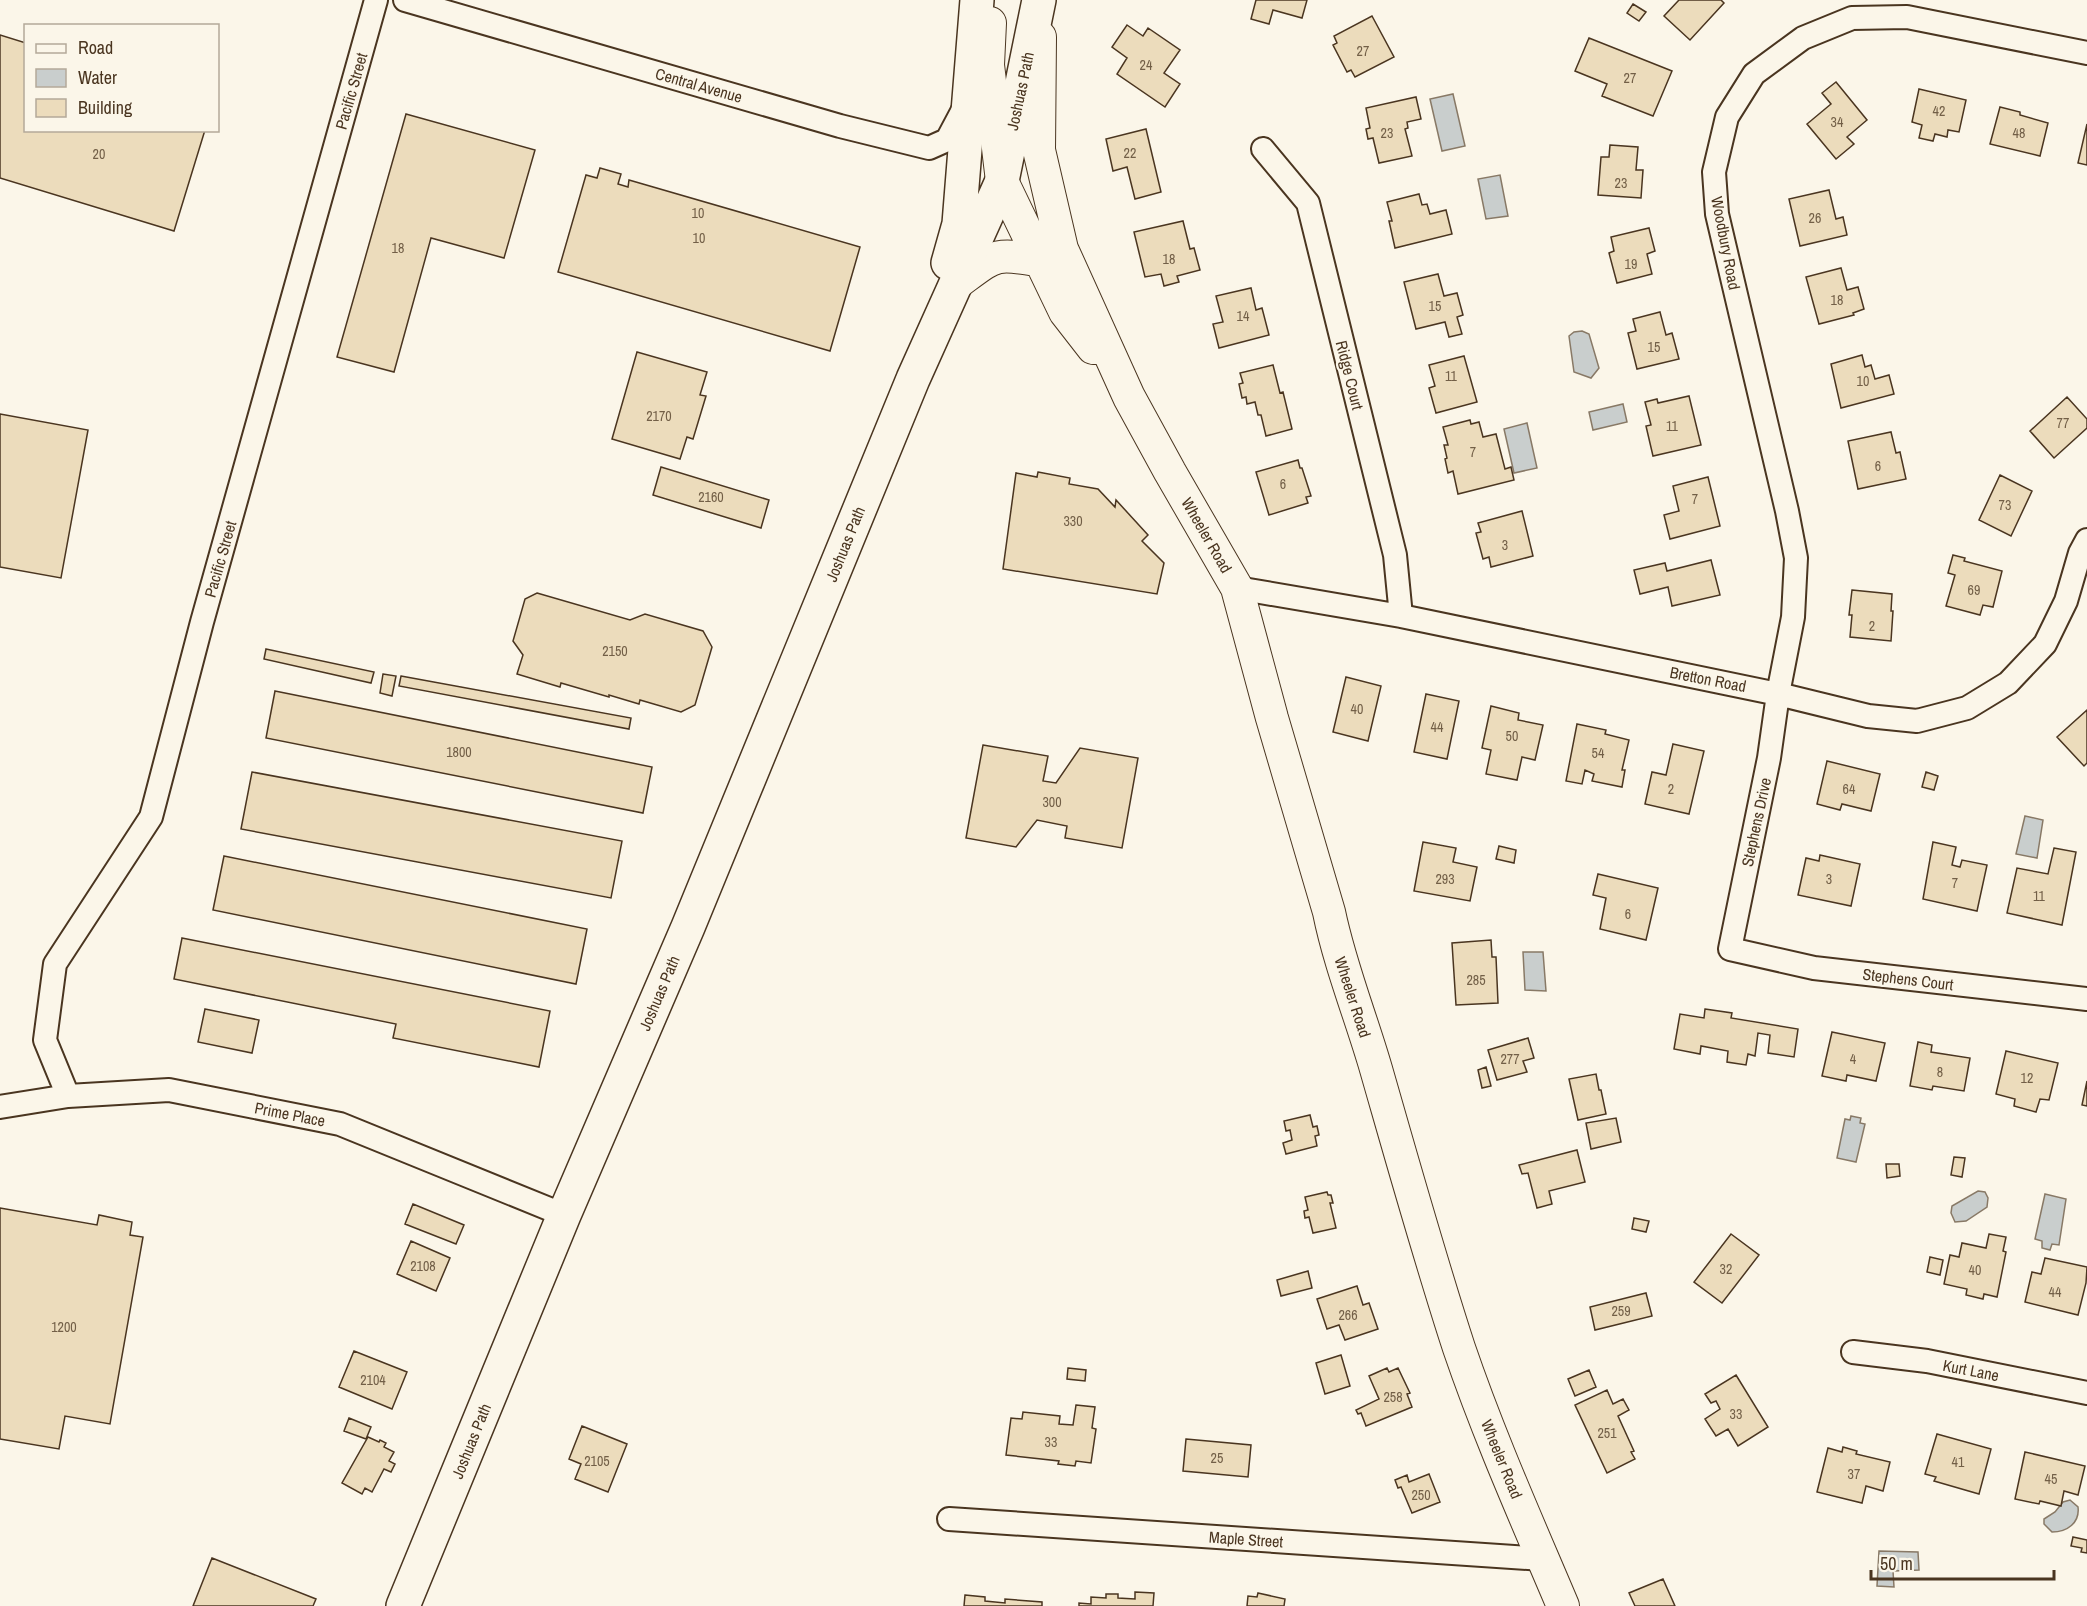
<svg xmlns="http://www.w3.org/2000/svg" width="2087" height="1606" viewBox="0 0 2087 1606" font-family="'Archivo Narrow',sans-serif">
	<rect width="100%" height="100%" fill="#fbf6e9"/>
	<path fill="#c9cecd" stroke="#887966" stroke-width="1.5" d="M1453,94L1465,146L1442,151L1430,99Z
		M1500,175L1508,216L1486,219L1478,179Z
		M1582,331L1589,334L1599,368L1591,378L1574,372L1569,336L1574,332Z
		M1623,404L1627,422L1593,430L1589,412Z
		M1527,423L1537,468L1514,473L1504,429Z
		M2025,816L2043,820L2037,858L2016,854Z
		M1523,952H1543L1546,991L1525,990Z
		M1851,1116L1861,1118L1860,1123L1865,1124L1856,1162L1837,1158L1845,1119L1850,1120Z
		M1978,1191L1985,1192L1988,1198L1987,1207L1966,1221L1955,1222L1951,1213L1952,1206Z
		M2045,1194L2066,1199L2059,1245L2052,1244L2050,1250L2042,1248V1241L2035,1239Z
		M2070,1500L2078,1507C2080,1523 2067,1532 2052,1532L2044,1524V1519L2055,1512L2063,1502Z
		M1879,1551L1918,1552L1919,1570L1893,1571L1894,1587L1877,1586Z"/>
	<path fill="#ecdcbc" stroke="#4a3520" stroke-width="1.5" d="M1256,0H1307L1302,18L1273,10L1269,24L1251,19Z
		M1679,0H1721L1724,3L1690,40L1664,16Z
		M1633,4L1646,12L1639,21L1627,13Z
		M1372,16L1394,57L1355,77L1351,70L1347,72L1333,45L1337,43L1334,36Z
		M1127,25L1143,36L1148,28L1180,50L1164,73L1180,84L1165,107L1117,74L1127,58L1112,47Z
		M0,35L26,43V130H205L174,231L0,178Z
		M1589,38L1672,71L1653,116L1602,96L1607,84L1575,71Z
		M1836,82L1867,120L1847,137L1854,144L1836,159L1807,124L1831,104L1822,93Z
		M1919,89L1966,100L1959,132L1948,130L1947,137L1935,134L1933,141L1919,138L1922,125L1912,122Z
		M1416,97L1421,119L1407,122L1408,128L1405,129L1412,156L1379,163L1373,138L1368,139L1366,129L1370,128L1366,108Z
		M2000,107L2020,112V115L2048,123L2040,156L1990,144Z
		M406,114L535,150L504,258L431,238L394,372L337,357Z
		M2087,124V165L2078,163Z
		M1146,129L1161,192L1135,199L1127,167L1113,171L1106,139Z
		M1610,145L1638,147L1636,170H1643L1641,198L1598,195L1601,157H1609Z
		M600,168L621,174L618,184L628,187L629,180L860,247L830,351L558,272L586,175L597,178Z
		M1829,190L1836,219L1843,217L1847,235L1800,246L1789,199Z
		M1419,194L1422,205L1427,204L1430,214L1446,210L1452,234L1395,248L1389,221H1392L1387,202Z
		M1183,221L1190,249L1194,248L1200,270L1177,276L1179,282L1164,286L1161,274L1145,277L1134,232Z
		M1649,228L1655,251L1647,254L1652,274L1617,283L1609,253L1614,251L1611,237Z
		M1841,268L1847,290L1858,287L1864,309L1853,313L1854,315L1819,324L1806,277Z
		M1438,274L1444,296L1457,293L1463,315L1457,317L1462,334L1449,337L1445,322L1416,329L1404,282Z
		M1251,288L1256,310L1262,308L1269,335L1219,348L1213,324L1223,322L1216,296Z
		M1660,312L1666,335L1672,333L1679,359L1637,369L1628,333L1636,331L1633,319Z
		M637,352L707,372L700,395L706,396L693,439L687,437L680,459L612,439Z
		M1862,355L1865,367L1871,365L1875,379L1889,375L1894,394L1841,408L1831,364Z
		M1464,356L1477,402L1436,413L1429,388L1435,386L1429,365Z
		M1273,365L1280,393L1283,392L1292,429L1266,436L1261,415H1258L1255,402L1247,404L1246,397L1242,398L1239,384L1243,383L1240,373Z
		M1689,396L1701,445L1653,456L1646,426L1651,425L1645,402L1657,399L1658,403Z
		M2067,397L2087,419V428L2054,458L2030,431Z
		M0,414L88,430L61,578L0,567Z
		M1470,420L1471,424L1479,422L1483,437L1496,434L1505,469L1511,467L1514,480L1458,494L1453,471L1448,473L1445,459L1447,458L1444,445H1448L1443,427Z
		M1891,432L1896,453L1900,452L1906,479L1858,489L1848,441Z
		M1298,460L1300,468H1302L1311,496L1306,497L1308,503L1269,515L1256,472Z
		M661,467L769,500L761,528L653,495Z
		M1038,472L1070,478L1069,484L1098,489L1115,507L1116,500L1148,535L1142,541L1164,563L1157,594L1003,569L1016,473L1037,477Z
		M2000,475L2032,491L2011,536L1979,520Z
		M1708,477L1720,526L1670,539L1664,515L1679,511L1673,486Z
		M1522,511L1533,556L1491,567L1489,557L1483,559L1476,533L1481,532L1478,523Z
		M1953,555L1965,558L1964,561L2002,571L1993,607L1983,605L1980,615L1946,606L1955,575L1948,573Z
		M1711,560L1720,595L1672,606L1668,587L1640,594L1634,570L1665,563L1667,571Z
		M1852,590L1892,594L1891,611H1893L1891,641L1850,637L1852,615H1849Z
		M537,593L630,620L645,614L703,631L712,647L695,705L681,712L640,700L639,704L609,695V697L561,683L560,687L517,674L523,655L513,641L525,599Z
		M266,649L374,672L371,683L264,659Z
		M383,674L396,676L392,696L380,693Z
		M401,676L631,718L629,729L399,686Z
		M1346,677L1381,686L1368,741L1333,732Z
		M275,691L652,767L643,813L266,738Z
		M1426,694L1459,701L1447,759L1414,752Z
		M1491,706L1519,713L1518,720L1543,725L1535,760L1522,757L1517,780L1486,774L1491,750L1482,748Z
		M2087,710V763L2084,766L2057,737Z
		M1577,724L1606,730L1605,734L1629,740L1622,770H1625L1622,787L1592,781L1594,774L1585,770L1582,784L1566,781Z
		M1673,744L1704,751L1689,814L1645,804L1652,772L1666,775Z
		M983,745L1048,756L1043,781L1056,783L1080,748L1138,758L1122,848L1065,838L1067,826L1037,820L1016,847L966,838Z
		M1827,761L1880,774L1871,811L1842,804L1840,810L1817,804Z
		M252,772L622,841L611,898L241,829Z
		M1926,772L1938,776L1934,790L1922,787Z
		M1423,842L1456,848L1453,862L1477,867L1470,901L1414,891Z
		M1933,842L1956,847L1952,865L1960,867L1962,860L1987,865L1977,911L1923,899Z
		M1499,846L1516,850L1514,863L1496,859Z
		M2054,848L2076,852L2062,925L2007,913L2017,868L2048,874Z
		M1820,855L1860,864L1851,906L1798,895L1806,858L1819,861Z
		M224,856L587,929L576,984L213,910Z
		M1598,874L1658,888L1646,940L1600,929L1606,898L1593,895Z
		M182,938L550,1011L539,1067L393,1038L396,1024L174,979Z
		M1491,940L1492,957H1496L1498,1003L1456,1005L1452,943Z
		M205,1009L259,1020L252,1053L198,1042Z
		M1705,1009L1732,1013L1731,1018L1798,1029L1794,1057L1768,1053L1770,1035L1758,1033L1755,1056L1748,1054L1746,1065L1727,1062L1728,1051L1701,1046L1700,1054L1674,1049L1680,1014L1704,1018Z
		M1832,1032L1885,1043L1876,1081L1847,1075L1846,1081L1822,1076Z
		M1528,1038L1534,1058L1523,1061L1527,1072L1497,1080L1488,1050Z
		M1918,1042L1932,1045L1931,1052L1970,1058L1964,1091L1933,1086L1932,1090L1910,1086Z
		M2006,1051L2058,1063L2049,1100L2040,1099L2036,1112L2014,1106L2015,1099L1996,1094Z
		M1486,1067L1491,1086L1482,1088L1478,1070Z
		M1596,1074L1599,1090H1601L1606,1114L1578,1120L1569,1079Z
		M2087,1081V1106L2082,1105Z
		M1310,1115L1313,1127L1317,1126L1319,1135L1315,1136L1317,1146L1286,1154L1283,1143L1292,1140L1290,1130L1286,1131L1284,1121Z
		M1616,1118L1621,1142L1591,1149L1586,1123Z
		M1577,1150L1585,1182L1549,1191L1552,1204L1537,1208L1528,1173L1522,1174L1519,1165Z
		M1954,1157L1965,1158L1962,1177L1951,1175Z
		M1886,1164H1899L1900,1176L1887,1178Z
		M1327,1192L1328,1195H1331L1333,1203H1330L1336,1228L1313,1233L1309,1217L1305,1218L1304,1211L1308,1210L1305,1197Z
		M413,1204L464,1225L456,1244L405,1224Z
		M0,1208L97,1225L99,1215L132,1222L130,1235L143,1237L110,1424L65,1416L59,1449L0,1439Z
		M1634,1218L1649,1221L1646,1232L1632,1229Z
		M1731,1234L1759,1255L1722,1303L1694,1282Z
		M1989,1234L2006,1237L2003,1251L2006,1252L1997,1297L1984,1294L1983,1299L1966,1295L1967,1289L1944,1284L1950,1255L1959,1257L1962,1243L1986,1248Z
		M411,1241L450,1258L436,1291L397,1274Z
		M1930,1257L1943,1260L1940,1275L1927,1272Z
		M2045,1258L2087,1267L2086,1283L2078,1315L2025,1302L2032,1272L2041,1274Z
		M1308,1271L1312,1288L1281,1296L1277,1280Z
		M1357,1286L1363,1305L1369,1303L1378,1329L1345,1340L1339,1325L1327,1329L1317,1299Z
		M1646,1293L1652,1316L1595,1330L1590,1307Z
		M354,1351L407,1372L392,1409L339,1387Z
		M1341,1355L1350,1386L1325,1394L1316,1363Z
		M1068,1368L1086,1370L1085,1381L1067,1379Z
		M1387,1368L1389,1372L1398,1368L1410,1393L1407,1394L1412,1407L1366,1426L1361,1413L1358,1414L1356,1410L1379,1399L1369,1376Z
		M1589,1370L1596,1387L1575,1396L1568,1379Z
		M1736,1375L1768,1427L1738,1446L1728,1429L1716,1436L1705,1419L1720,1409L1716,1401L1711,1403L1705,1394Z
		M1607,1390L1613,1404L1623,1399L1629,1410L1618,1416L1634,1451L1631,1452L1635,1459L1607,1473L1575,1405Z
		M1076,1405L1095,1407L1092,1428L1096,1429L1091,1463L1076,1461L1075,1466L1058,1464L1059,1461L1006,1455L1011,1418L1022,1419L1023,1412L1060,1416L1059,1424L1073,1425Z
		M349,1418L371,1427L366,1439L344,1431Z
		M582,1426L627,1444L608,1492L575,1479L581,1464L569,1459Z
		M1937,1434L1991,1449L1979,1494L1934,1481L1936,1477L1925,1474Z
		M368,1437L379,1442L380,1440L386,1443L384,1447L394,1452L389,1461L395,1464L391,1472L384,1469L372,1492L365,1488L362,1494L342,1483Z
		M1186,1439L1251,1445L1248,1477L1183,1471Z
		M1843,1447L1857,1451L1856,1454L1890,1462L1883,1491L1866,1486L1862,1503L1817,1492L1828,1448L1842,1452Z
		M2025,1452L2085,1466L2078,1495L2064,1491L2061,1506L2040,1501L2039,1504L2015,1499Z
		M1429,1474L1440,1502L1412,1513L1401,1487L1398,1488L1395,1480L1407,1475L1409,1482Z
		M2073,1537L2087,1540V1553L2081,1552L2082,1548L2071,1546Z
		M212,1558L316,1599L313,1606H193Z
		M1663,1579L1675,1606H1635L1629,1593Z
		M1135,1592L1154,1593L1153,1606H1079V1603L1091,1604V1597L1106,1598V1594H1118V1598L1135,1599Z
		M1258,1593L1285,1599L1284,1606H1247L1248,1596L1257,1597Z
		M965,1595L985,1597V1601L1005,1603V1599L1042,1602V1606H964Z"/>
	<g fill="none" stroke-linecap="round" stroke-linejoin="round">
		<g stroke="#4a3520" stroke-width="26">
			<path id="street" d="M405,0L840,126L929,148L947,140L964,108
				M2087,53L1907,17L1852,18L1803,38L1754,74L1727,117L1714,172L1717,214L1787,511L1796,558L1793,617L1778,694L1769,758L1730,949L1814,968L2087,999
				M1263,149L1308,203L1395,555L1401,616
				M1237,588L1401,616L1778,694L1868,716L1917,721L1967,708L2008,683L2045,644L2066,601L2080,553L2087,540
				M68,1096L45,1040L55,964L151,817L202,622L376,0
				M0,1107L68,1096L169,1090L340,1124L564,1215
				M1853,1352L1927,1361L2087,1393
				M949,1519L1543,1559"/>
		</g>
		<g stroke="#4a3520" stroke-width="34">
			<path id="secondary" d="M990,23L988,65L1002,181L1065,312L1093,348
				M1040,37L1039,150L1062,249L1129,397L1170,472L1237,588L1272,718L1329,912C1340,966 1361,1017 1376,1069C1403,1163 1429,1256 1459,1348C1489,1436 1527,1521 1563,1606
				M957,283C995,255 993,252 1041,261"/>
		</g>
		<g stroke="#4a3520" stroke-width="36">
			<path id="primary" d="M948,263L959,224L977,0
				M403,1606L564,1215L688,927L913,379L1002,181L1039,0"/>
		</g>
		<use href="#street" stroke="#fbf6e9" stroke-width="22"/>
		<use href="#secondary" stroke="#fbf6e9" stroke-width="32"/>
		<use href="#primary" stroke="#fbf6e9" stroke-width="33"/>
	</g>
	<g text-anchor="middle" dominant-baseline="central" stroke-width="4.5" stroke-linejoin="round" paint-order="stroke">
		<g font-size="14" fill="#725f47">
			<text x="1363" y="51">27</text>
			<text x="1146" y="65">24</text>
			<text x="1630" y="78">27</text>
			<text x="1939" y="111">42</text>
			<text x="1837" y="122">34</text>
			<text x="1387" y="133">23</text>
			<text x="2019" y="133">48</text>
			<text x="1130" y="153">22</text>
			<text x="99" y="154">20</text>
			<text x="1621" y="183">23</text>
			<text x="698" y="213">10</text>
			<text x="1815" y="218">26</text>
			<text x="699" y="238">10</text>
			<text x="398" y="248">18</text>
			<text x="1169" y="259">18</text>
			<text x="1631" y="264">19</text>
			<text x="1837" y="300">18</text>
			<text x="1435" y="306">15</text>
			<text x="1243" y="316">14</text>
			<text x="1654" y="347">15</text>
			<text x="1451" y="376">11</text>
			<text x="1863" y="381">10</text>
			<text x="659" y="416">2170</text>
			<text x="2063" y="423">77</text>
			<text x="1672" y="426">11</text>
			<text x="1473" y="452">7</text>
			<text x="1878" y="466">6</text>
			<text x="1283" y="484">6</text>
			<text x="711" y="497">2160</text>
			<text x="1695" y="499">7</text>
			<text x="2005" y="505">73</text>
			<text x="1073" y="521">330</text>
			<text x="1505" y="545">3</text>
			<text x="1974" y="590">69</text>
			<text x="1872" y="626">2</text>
			<text x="615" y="651">2150</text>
			<text x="1357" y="709">40</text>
			<text x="1437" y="727">44</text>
			<text x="1512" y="736">50</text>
			<text x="459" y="752">1800</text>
			<text x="1598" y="753">54</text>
			<text x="1671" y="789">2</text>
			<text x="1849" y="789">64</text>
			<text x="1052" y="802">300</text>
			<text x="1445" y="879">293</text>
			<text x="1829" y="879">3</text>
			<text x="1955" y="883">7</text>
			<text x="2039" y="896">11</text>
			<text x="1628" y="914">6</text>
			<text x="1476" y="980">285</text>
			<text x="1510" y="1059">277</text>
			<text x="1853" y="1059">4</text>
			<text x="1940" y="1072">8</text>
			<text x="2027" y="1078">12</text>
			<text x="423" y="1266">2108</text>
			<text x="1726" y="1269">32</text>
			<text x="1975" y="1270">40</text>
			<text x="2055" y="1292">44</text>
			<text x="1621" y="1311">259</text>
			<text x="1348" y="1315">266</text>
			<text x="64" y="1327">1200</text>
			<text x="373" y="1380">2104</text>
			<text x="1393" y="1397">258</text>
			<text x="1736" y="1414">33</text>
			<text x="1607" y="1433">251</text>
			<text x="1051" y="1442">33</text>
			<text x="1217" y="1458">25</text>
			<text x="597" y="1461">2105</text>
			<text x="1958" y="1462">41</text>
			<text x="1854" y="1474">37</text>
			<text x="2051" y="1479">45</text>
			<text x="1421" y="1495">250</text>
		</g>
		<g font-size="16" fill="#4a3520" stroke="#fbf6e9">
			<text transform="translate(699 85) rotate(16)">Central Avenue</text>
			<text transform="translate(351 91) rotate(-74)">Pacific Street</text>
			<text transform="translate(1020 91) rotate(-78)">Joshuas Path</text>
			<text transform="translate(1726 243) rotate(79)">Woodbury Road</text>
			<text transform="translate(1350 375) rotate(76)">Ridge Court</text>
			<text transform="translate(1207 535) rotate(60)">Wheeler Road</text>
			<text transform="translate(845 544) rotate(-68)">Joshuas Path</text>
			<text transform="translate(220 559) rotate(-74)">Pacific Street</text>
			<text transform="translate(1708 679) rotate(11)">Bretton Road</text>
			<text transform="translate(1756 822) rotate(-78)">Stephens Drive</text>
			<text transform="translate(1908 979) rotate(7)">Stephens Court</text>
			<text transform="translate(659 993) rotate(-67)">Joshuas Path</text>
			<text transform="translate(1353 997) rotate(72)">Wheeler Road</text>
			<text transform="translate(290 1114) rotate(11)">Prime Place</text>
			<text transform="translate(1971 1370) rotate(11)">Kurt Lane</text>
			<text transform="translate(471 1441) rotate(-68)">Joshuas Path</text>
			<text transform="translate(1502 1459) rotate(68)">Wheeler Road</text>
			<text transform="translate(1246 1539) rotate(4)">Maple Street</text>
		</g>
	</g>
	<rect x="24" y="24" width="195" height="108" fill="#fbf6e9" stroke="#b4a999" stroke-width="1.5"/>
	<rect x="36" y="44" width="30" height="9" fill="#fbf6e9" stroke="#b4a999" stroke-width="1.5"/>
	<text x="78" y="54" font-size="18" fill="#4a3520">Road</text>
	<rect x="36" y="69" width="30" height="18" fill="#c9cecd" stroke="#b4a999" stroke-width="1.5"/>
	<text x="78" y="84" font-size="18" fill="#4a3520">Water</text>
	<rect x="36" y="99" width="30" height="18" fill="#ecdcbc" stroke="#b4a999" stroke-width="1.5"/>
	<text x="78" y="114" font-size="18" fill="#4a3520">Building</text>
	<path d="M1871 1570v9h183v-9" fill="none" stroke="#4a3520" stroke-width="3"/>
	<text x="1880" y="1570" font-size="18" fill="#4a3520" stroke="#fbf6e9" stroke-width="4.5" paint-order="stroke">50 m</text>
</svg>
